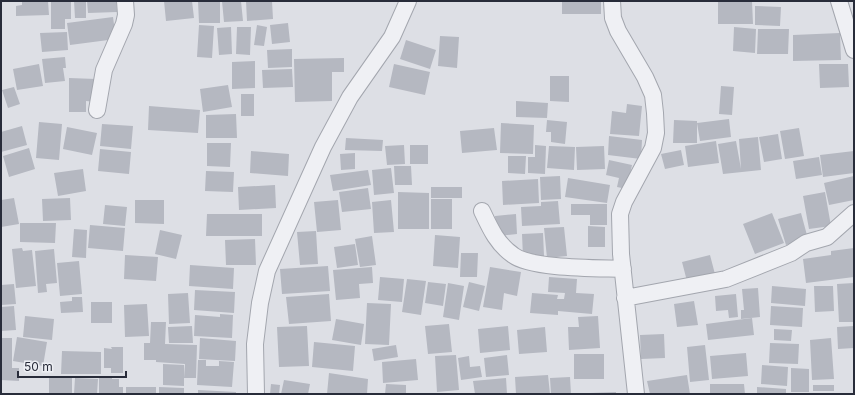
<svg xmlns="http://www.w3.org/2000/svg" width="855" height="395" viewBox="0 0 855 395" font-family="Inter,sans-serif">
	<rect width="100%" height="100%" fill="#dddfe5"/>
	<path fill="#b5b8c1" d="M22,1H48L49,15L16,16V6L22,5Z
		M51,1H71V19H65V29H51Z
		M74,1H86V18H75Z
		M87,1H116L117,12L88,13Z
		M164,1H192L194,18L166,21Z
		M198,1H220V23H199Z
		M222,1H241L243,21L224,22Z
		M246,1H272L273,19L247,21Z
		M562,1H601V14H562Z
		M718,1H752L753,24H718Z
		M755,6L781,7L780,26L755,25Z
		M113,17L116,39L70,45L67,23Z
		M288,23L290,42L272,44L270,25Z
		M199,25L214,26L212,58L197,57Z
		M257,25L267,27L264,46L254,45Z
		M231,27L232,54L219,55L217,28Z
		M237,27H251L250,55L236,54Z
		M734,27L756,29L755,53L733,51Z
		M758,29H789L788,54H757Z
		M67,32L68,50L42,52L40,33Z
		M840,33L841,60L793,61V35Z
		M440,36L459,37L457,68L438,66Z
		M406,40L436,50L430,69L400,59Z
		M292,49V67L268,68L267,50Z
		M65,57L66,68H63L65,81L45,83L42,59Z
		M344,58V72H332V101L295,102L294,59Z
		M255,61V88L232,89V62Z
		M39,64L43,86L17,90L13,69Z
		M394,64L430,72L425,95L389,87Z
		M819,64H848L849,87L820,88Z
		M292,69L293,87L263,88L262,70Z
		M550,76H569V102L550,101Z
		M69,78L96,79V102L86,101V112H69Z
		M228,85L232,107L203,112L200,89Z
		M721,86L734,87L732,115L719,114Z
		M14,87L20,104L8,108L2,90Z
		M241,94H254V116H241Z
		M516,101L548,103L547,118L516,117Z
		M627,104L642,106L639,136L610,134L612,111L626,113Z
		M149,106L200,110L198,133L148,130Z
		M236,114L237,138H206V115Z
		M729,119L731,137L700,141L697,123V143H673L674,120L697,121V123Z
		M547,120L567,122L565,144L551,142V132H546Z
		M39,122L62,124L59,160L36,158Z
		M501,123L534,125L533,154L500,153Z
		M102,124L133,126L131,149L100,146Z
		M22,126L27,145L1,152V132Z
		M67,127L97,133L92,155L63,149Z
		M494,128L497,150L462,153L460,131Z
		M799,128L804,156L785,159L780,131Z
		M778,134L782,159L764,162L759,137Z
		M609,136L642,140L641,159L608,155Z
		M758,137L761,170L723,174L718,144L736,141L741,169L739,139Z
		M346,138L383,140L382,151L345,150Z
		M716,141L719,163L688,167L685,146Z
		M207,143H231L230,167L207,166Z
		M404,145L405,164L387,165L385,146Z
		M410,145H428V164H410Z
		M535,145L546,146L545,174L528,173V157H535Z
		M549,146L575,147L574,170L547,168Z
		M604,146L605,169L577,170L576,147Z
		M29,148L35,169L9,177L3,156Z
		M100,149L131,152L129,174L98,171Z
		M681,150L684,165L665,169L661,154Z
		M251,151L289,154L288,176L250,173Z
		M854,151V173L823,177L820,155Z
		M355,153V169L341,170L340,154Z
		M508,156H526L525,174L508,173Z
		M819,157L822,175L796,179L793,161Z
		M609,160L632,165L627,189L617,187L619,178L606,175Z
		M394,166H411L412,185H395Z
		M391,168L394,193L374,195L372,170Z
		M83,169L86,191L58,196L54,173Z
		M368,170L371,185L333,191L330,175Z
		M206,171L234,172L233,192L205,191Z
		M560,176L561,199L541,200L540,177Z
		M854,176V200L829,205L824,183Z
		M568,178L610,185L607,203L565,197Z
		M538,179L539,203L503,205L502,181Z
		M275,185L276,208L239,210L238,187Z
		M431,187H462V198H431Z
		M368,188L371,209L342,212L339,192Z
		M398,192L429,193V229H398Z
		M825,192L831,226L809,229L803,196Z
		M14,198L19,224L1,227V200Z
		M70,198L71,220L43,221L42,199Z
		M431,199H452V229H431Z
		M135,200H164V224L135,223Z
		M338,200L341,230L317,232L314,202Z
		M391,200L394,232L374,233L372,202Z
		M558,201L560,224L522,226L521,207L541,206V202Z
		M571,204H607V225H590V215H571Z
		M105,205L127,207L125,226L103,224Z
		M772,213L784,243L755,254L743,224Z
		M801,213L808,239L786,245L778,219Z
		M207,214H262V236H206Z
		M516,214L517,234L497,236L495,216Z
		M20,223H56L55,243L20,242Z
		M90,225L125,228L123,251L88,248Z
		M588,226L605,227V247H588Z
		M564,227L567,256L547,258L544,228Z
		M74,229L87,230L86,258L72,257Z
		M160,230L182,235L176,259L155,254Z
		M316,231L318,264L300,265L297,232Z
		M543,233L544,256L523,257L522,234Z
		M435,235L460,237L458,268L433,266Z
		M372,236L376,265L360,267L355,239Z
		M255,239L256,265H226L225,240Z
		M355,244L358,265L337,268L334,247Z
		M22,248L23,251L32,250L36,286L16,288L12,249Z
		M854,248V277L806,283L803,259L831,255V251Z
		M54,249L57,283L46,284L47,292L38,293L35,251Z
		M461,253H478L477,277H460Z
		M125,255L158,257L156,281L124,279Z
		M710,255L716,278L688,285L682,262Z
		M79,261L82,294L60,296L57,263Z
		M190,265L234,268L233,289L189,286Z
		M328,266L330,291L282,294L280,269Z
		M372,267L373,283L359,284L360,298L336,300L333,270Z
		M490,267L521,272L517,296L504,293L502,310L483,307Z
		M380,277L404,279L402,302L378,300Z
		M549,277L577,279L576,293L594,294L592,314L558,311V315L530,313L532,293L558,295L557,299H564L565,293L548,292Z
		M407,279L426,281L421,315L402,312Z
		M428,282L446,284L443,306L425,303Z
		M469,282L485,286L479,311L463,307Z
		M448,283L464,286L459,320L443,317Z
		M854,283V322H839L837,284Z
		M14,284L16,304L1,305V285Z
		M772,286L806,289L805,306L771,303Z
		M814,286H833L834,311L815,312Z
		M758,288L760,317L741,319V310H744L742,289Z
		M195,290L235,292L234,313L194,310Z
		M188,293L190,323L169,324L168,294Z
		M329,294L331,321L289,324L286,297Z
		M736,294L738,317L729,318L728,310L716,311L715,296Z
		M72,297H82L83,312L61,313L60,302L72,301Z
		M694,301L698,325L677,327L674,304Z
		M91,302H112V323H91Z
		M367,303L391,304L389,345L365,344Z
		M147,304L149,336L125,337L124,305Z
		M14,306L16,330L1,331V307Z
		M771,306L803,308L802,327L770,325Z
		M220,314L233,315L232,338L194,336L195,315L220,317Z
		M25,316L54,319L52,340L23,337Z
		M598,316L600,348L569,350L568,327H579L578,317Z
		M752,318L754,335L708,340L706,324Z
		M336,319L364,324L361,345L332,340Z
		M151,322H166L165,344L197,345L196,378H184L185,364L156,362V360H144V343H150Z
		M449,324L452,352L428,354L425,326Z
		M192,326L193,343H169L168,327Z
		M307,326L309,366L279,367L277,327Z
		M508,326L510,350L480,353L478,329Z
		M854,326V348L838,349L837,327Z
		M545,327L547,352L519,354L517,330Z
		M774,329L792,330L791,341L774,340Z
		M664,334L665,358L641,359L640,335Z
		M17,337L47,342L43,366L13,361Z
		M1,338H12V368H19V381L1,380Z
		M200,338L236,341L235,361L199,359Z
		M831,338L834,379L812,380L810,340Z
		M314,342L355,346L353,371L312,367Z
		M770,343L799,344L798,364L769,363Z
		M396,345L398,357L374,361L372,349Z
		M705,345L709,380L690,382L687,347Z
		M111,347H123V373H111V368H104V348L112,349Z
		M62,351L101,352V374H61Z
		M746,353L748,376L712,379L710,356Z
		M574,354H604V379H574Z
		M456,355L459,390L437,392L435,356Z
		M507,355L509,375L486,377L484,358Z
		M469,356L470,367L480,366L482,377L461,380L458,358Z
		M416,359L418,380L383,383L382,362Z
		M198,360H206V366H219V361L234,362L232,387L197,385Z
		M163,364L184,365V386L163,385Z
		M762,365L788,367L787,386L761,384Z
		M791,368L809,369V392H791Z
		M329,373L368,379L367,394H327Z
		M548,375L550,394H516L515,377Z
		M687,375L690,394H650L647,381Z
		M99,376H112V379H119V387H123V394H99Z
		M49,377L72,378V394H49Z
		M570,377L571,394H551L550,378Z
		M75,378L98,379L97,394H74Z
		M506,378L507,394H475L473,381Z
		M284,380L310,384L308,394H281Z
		M271,384L280,385L279,394H270Z
		M386,384L406,385V394H385Z
		M710,384H744L745,394H710Z
		M813,385H834V391H813Z
		M126,387H156V394H126Z
		M159,387L184,388V394H159Z
		M757,387L786,389V394H757Z
		M198,390L236,392V394H198Z
		M616,392V394H591L590,393Z"/>
	<g fill="none" stroke-linecap="round" stroke-linejoin="round">
		<g stroke="#a3a6ae" stroke-width="18">
			<path id="minor" d="M612,1L613,18L618,31L645,77L653,95L655,113L656,133L653,148L624,202L620,214L621,254L636,394
				M839,1L854,50
				M97,110L104,70L124,24L126,15L125,1
				M482,211C490,228 497,244 513,255C531,269 598,268 623,269
				M625,298L726,279L791,253L806,243L827,237L854,213
				M256,394L255,344L260,303L267,271L323,147L350,97L392,37L408,1"/>
		</g>
		<use href="#minor" stroke="#eff0f4" stroke-width="16"/>
	</g>
	<rect width="855" height="395" fill="none" stroke="#282c3a" stroke-width="4"/>
	<path d="M18 371v6h108v-6" fill="none" stroke="#282c3a" stroke-width="2"/>
	<text x="24" y="371" font-size="12" fill="#282c3a" stroke="#eceef3" stroke-width="3" paint-order="stroke">50 m</text>
</svg>
